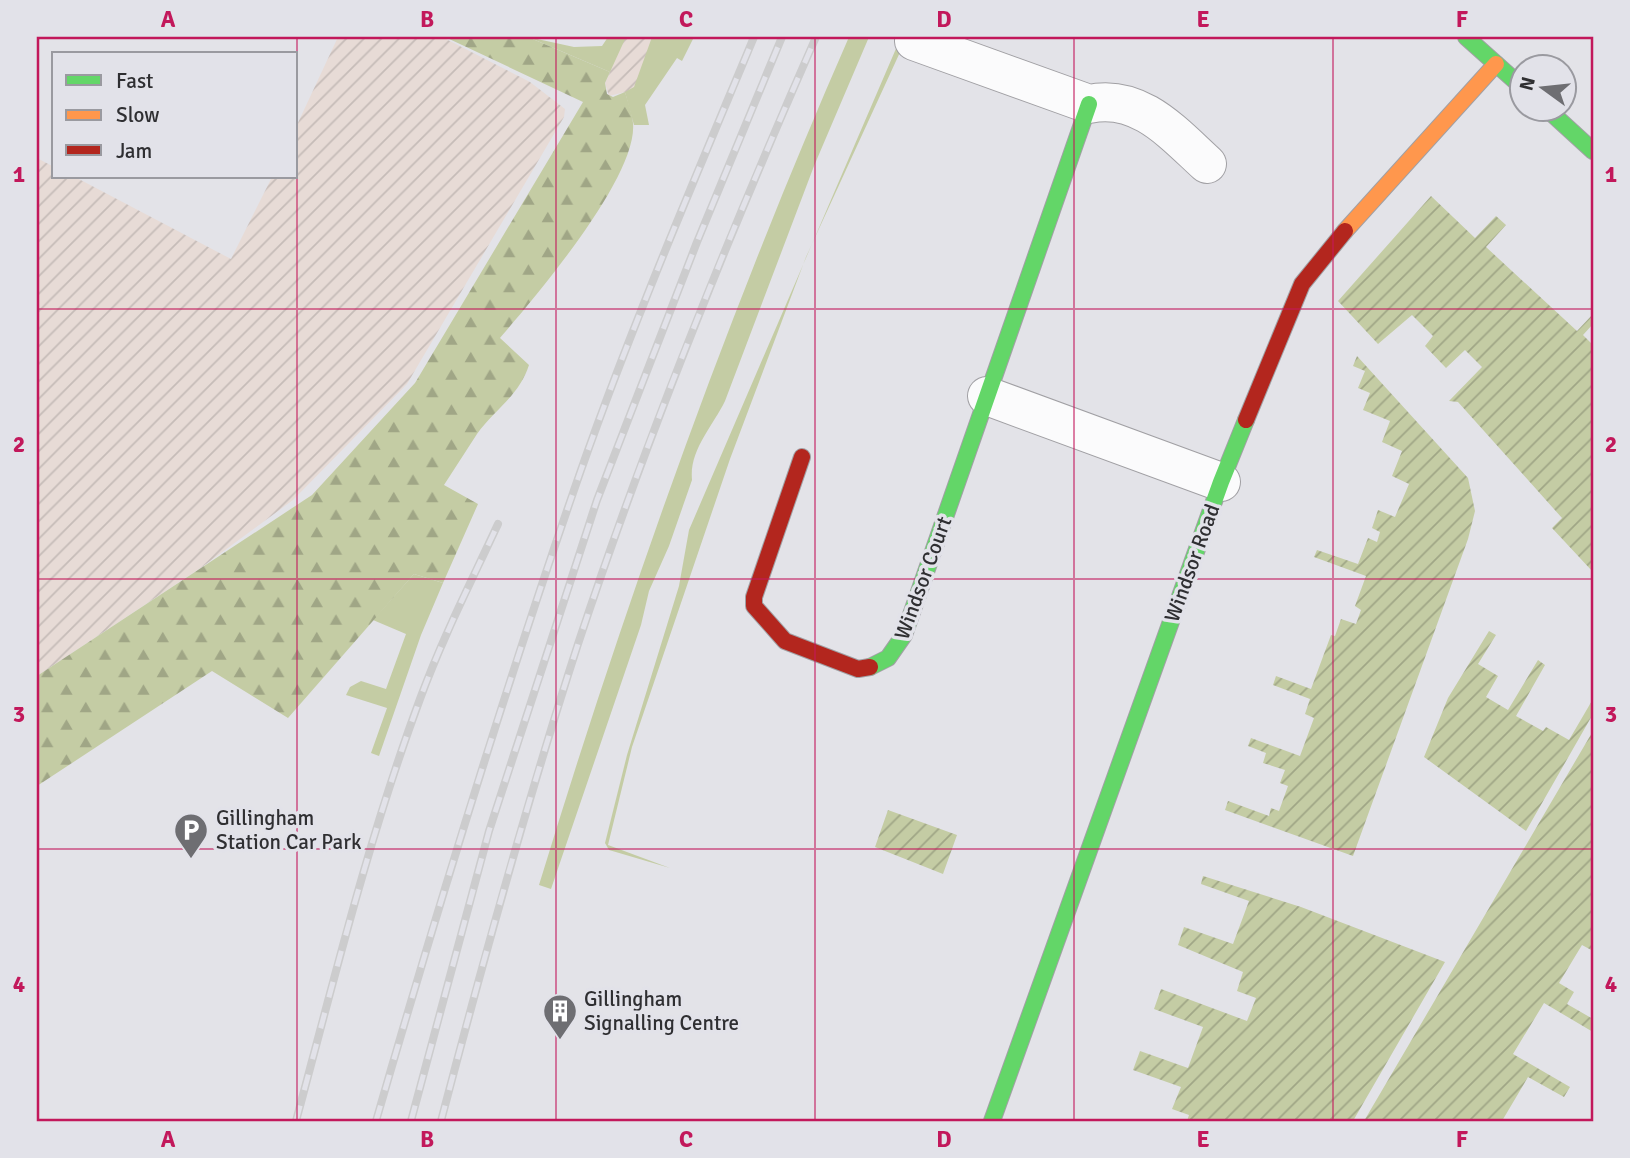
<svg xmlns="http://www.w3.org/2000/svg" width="1630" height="1158" viewBox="0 0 1630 1158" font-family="Signika,sans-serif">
	<defs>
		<pattern id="industrial-furrows" width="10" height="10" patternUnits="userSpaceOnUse" patternTransform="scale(1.75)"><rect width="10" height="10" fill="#e7dbd6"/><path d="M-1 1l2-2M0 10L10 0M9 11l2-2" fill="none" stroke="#c6bcb8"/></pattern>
		<pattern id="forest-firs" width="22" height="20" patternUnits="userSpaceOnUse" patternTransform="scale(1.75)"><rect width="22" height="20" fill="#c4cca4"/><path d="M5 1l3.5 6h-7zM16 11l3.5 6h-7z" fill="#a0a686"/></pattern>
		<pattern id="garden-furrows" width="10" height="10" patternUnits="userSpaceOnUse" patternTransform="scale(1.75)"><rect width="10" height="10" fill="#c4cca4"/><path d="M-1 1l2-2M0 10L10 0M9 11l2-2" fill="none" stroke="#a0a686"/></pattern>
	</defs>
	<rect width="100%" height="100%" fill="#e3e3e8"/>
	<path fill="url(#industrial-furrows)" d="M338,37H442L530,82L565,109L564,117L407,384L293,500L202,567L37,676V158L54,167V177H75L231,259L272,177H296V127Z
		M615,37H682L635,115L634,125L625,92L609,96L605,83L610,72L601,68Z"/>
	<path fill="#c4cca4" d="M528,37L574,47L602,46L608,37H626L610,72Z
		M652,37H694L682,61L677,58L645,105L649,125H634L625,92L634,87Z
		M849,37H869L814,166L725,401C713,426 689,450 692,480L669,546L649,591L641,625L551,889L539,885C627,597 728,313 849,37Z
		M901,37H907L806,257L730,459L632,747L608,845L670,868L609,850L605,843L627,755L679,586L689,530Z
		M414,574L443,583L421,635L379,756L371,753L387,708L346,695L350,687L361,681L386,689L406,634L373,620Z"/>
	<path fill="url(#forest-firs)" d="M445,37H528L610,72L605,83L607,94L613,97L625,92C628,102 632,113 633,123C638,177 535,297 500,338L529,365C519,396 495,409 477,434C466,451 455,468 444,485L478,504L443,583L414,574L288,718L212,671L37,786V676L312,495L415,383L583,102Z"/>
	<path fill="url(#garden-furrows)" d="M1431,196L1475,238L1496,216L1506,225L1486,247L1577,331L1593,314V324L1583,335L1593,345V572L1552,528L1562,518L1458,402L1449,401L1482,367L1465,350L1446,368L1425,346L1433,336L1412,315L1378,344L1338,301Z
		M1357,356L1468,478L1475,511L1468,539L1353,856L1225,810L1228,801L1269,816L1271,808L1279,811L1288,786L1280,783L1285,770L1263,763L1266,753L1248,746L1251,738L1300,756L1314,718L1305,714L1310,699L1273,685L1276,676L1311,689L1331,635L1335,636L1341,619L1356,624L1361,610L1355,606L1366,576L1314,557L1317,550L1358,564L1368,538L1377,542L1380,532L1372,528L1378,510L1395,517L1409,484L1392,476L1402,451L1382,442L1390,421L1363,410L1370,393L1358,388L1365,371L1353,366Z
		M1489,631L1496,635L1478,664L1498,676L1486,697L1508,710L1538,660L1545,665L1516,716L1543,731L1546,727L1569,740L1593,699V714L1526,831L1424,757L1448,698Z
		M1593,731V951L1582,945L1559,983L1574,992L1567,1004L1593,1019V1032L1544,1003L1513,1054L1570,1087L1564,1097L1528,1077L1502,1121H1364Z
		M888,810L957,835L943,874L875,847Z
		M1203,876L1301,907L1445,962L1353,1121H1187L1189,1115L1172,1109L1181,1087L1133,1070L1140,1051L1188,1068L1203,1027L1154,1009L1161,989L1247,1021L1256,998L1237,991L1243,972L1178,945L1184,927L1233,944L1249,901L1201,884Z"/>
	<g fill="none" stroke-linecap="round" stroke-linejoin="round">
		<g stroke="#a1a0a4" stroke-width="40">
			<path id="street" d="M914,41L1089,104C1139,93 1173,133 1207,164
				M987,396L1221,482"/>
		</g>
		<g stroke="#a1a0a4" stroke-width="18">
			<path id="fast" d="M1466,37L1522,87
				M1546,108L1593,151
				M870,667L888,658L904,635L1089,104
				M992,1121L1221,482L1246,420"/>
		</g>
		<g stroke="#a1a0a4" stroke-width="18">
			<path id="slow" d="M1345,231L1496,64"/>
		</g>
		<g stroke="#a1a0a4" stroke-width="18">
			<path id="jam" d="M1246,420L1302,284L1345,231
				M802,457L754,597V606L785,641L858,669L870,667"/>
		</g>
		<use href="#street" stroke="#fbfbfc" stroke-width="38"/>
		<use href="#fast" stroke="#63d668" stroke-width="16"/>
		<use href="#slow" stroke="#ff974d" stroke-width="16"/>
		<use href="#jam" stroke="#b3261e" stroke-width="16"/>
		<g stroke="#cccccd" stroke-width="8">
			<path id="rail" d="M296,1121C334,980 369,836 420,699C442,639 471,582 498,524
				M376,1121C437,910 501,701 573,493C626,339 691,188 754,37
				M411,1121L489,831L597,500L697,242L782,37
				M441,1121C483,961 527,801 578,644C646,438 729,235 816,37"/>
		</g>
		<use href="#rail" stroke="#e2e2e9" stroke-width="5" stroke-dasharray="16" stroke-linecap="butt"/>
	</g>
	<path fill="none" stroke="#c2185b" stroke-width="2" stroke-opacity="0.55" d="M297,37V1121M556,37V1121M815,37V1121M1074,37V1121M1333,37V1121M37,309H1593M37,579H1593M37,849H1593"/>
	<defs>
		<g id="parking-pin" transform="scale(1.75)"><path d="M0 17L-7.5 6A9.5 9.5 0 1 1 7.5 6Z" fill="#6e6e72" stroke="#e2e2e9"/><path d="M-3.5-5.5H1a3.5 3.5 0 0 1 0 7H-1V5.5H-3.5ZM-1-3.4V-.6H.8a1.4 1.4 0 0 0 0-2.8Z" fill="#fff"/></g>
		<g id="building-pin" transform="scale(1.75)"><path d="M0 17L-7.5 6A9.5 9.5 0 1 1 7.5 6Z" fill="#6e6e72" stroke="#e2e2e9"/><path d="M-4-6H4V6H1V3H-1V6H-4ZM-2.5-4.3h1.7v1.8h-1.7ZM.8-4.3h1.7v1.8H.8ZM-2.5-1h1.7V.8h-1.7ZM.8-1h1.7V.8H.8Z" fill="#fff"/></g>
	</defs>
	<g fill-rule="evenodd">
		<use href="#parking-pin" x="191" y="830"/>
		<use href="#building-pin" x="560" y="1011"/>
	</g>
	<g text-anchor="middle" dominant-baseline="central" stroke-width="7" stroke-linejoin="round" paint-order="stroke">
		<g font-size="21" fill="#2f2f32" stroke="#e2e2e9">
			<text transform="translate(1192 563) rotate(-70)">Windsor Road</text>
			<text transform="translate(923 578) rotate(-70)">Windsor Court</text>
		</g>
		<g font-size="21" fill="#2f2f32" stroke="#e2e2e9" text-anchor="start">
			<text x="216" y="818">Gillingham<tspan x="216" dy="24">Station Car Park</tspan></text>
			<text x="584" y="999">Gillingham<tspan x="584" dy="24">Signalling Centre</tspan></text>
		</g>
	</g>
	<rect width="1630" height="1158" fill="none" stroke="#e2e2e9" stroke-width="77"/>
	<rect x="52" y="52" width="245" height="126" fill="#e2e2e9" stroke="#9a9aa0" stroke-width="2"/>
	<rect x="66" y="75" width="35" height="10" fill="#63d668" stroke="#9a9aa0" stroke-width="2"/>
	<text x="116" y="88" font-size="21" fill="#2f2f32">Fast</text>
	<rect x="66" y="110" width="35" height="10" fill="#ff974d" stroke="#9a9aa0" stroke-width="2"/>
	<text x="116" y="122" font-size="21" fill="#2f2f32">Slow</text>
	<rect x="66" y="145" width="35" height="10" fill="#b3261e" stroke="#9a9aa0" stroke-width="2"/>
	<text x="116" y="158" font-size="21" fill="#2f2f32">Jam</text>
	<g transform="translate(1543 88) rotate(285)"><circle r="33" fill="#e2e2e9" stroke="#9a9aa0" stroke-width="2"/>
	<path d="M0-5L12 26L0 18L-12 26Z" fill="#6e6e72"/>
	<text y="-10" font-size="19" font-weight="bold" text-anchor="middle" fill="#2f2f32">N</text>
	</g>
	<rect x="38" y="38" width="1554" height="1082" fill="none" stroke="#c2185b" stroke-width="2.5"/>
	<g font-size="23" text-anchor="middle" font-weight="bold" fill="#c2185b">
		<text x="168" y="27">A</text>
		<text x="427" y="27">B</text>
		<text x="686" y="27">C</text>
		<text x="944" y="27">D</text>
		<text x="1203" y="27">E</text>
		<text x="1462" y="27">F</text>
		<text x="19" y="182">1</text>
		<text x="1611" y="182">1</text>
		<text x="19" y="452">2</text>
		<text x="1611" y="452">2</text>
		<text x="19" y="722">3</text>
		<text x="1611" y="722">3</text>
		<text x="19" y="992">4</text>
		<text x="1611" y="992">4</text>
		<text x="168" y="1147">A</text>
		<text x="427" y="1147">B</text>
		<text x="686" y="1147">C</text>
		<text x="944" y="1147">D</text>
		<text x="1203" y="1147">E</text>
		<text x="1462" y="1147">F</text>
	</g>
</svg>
